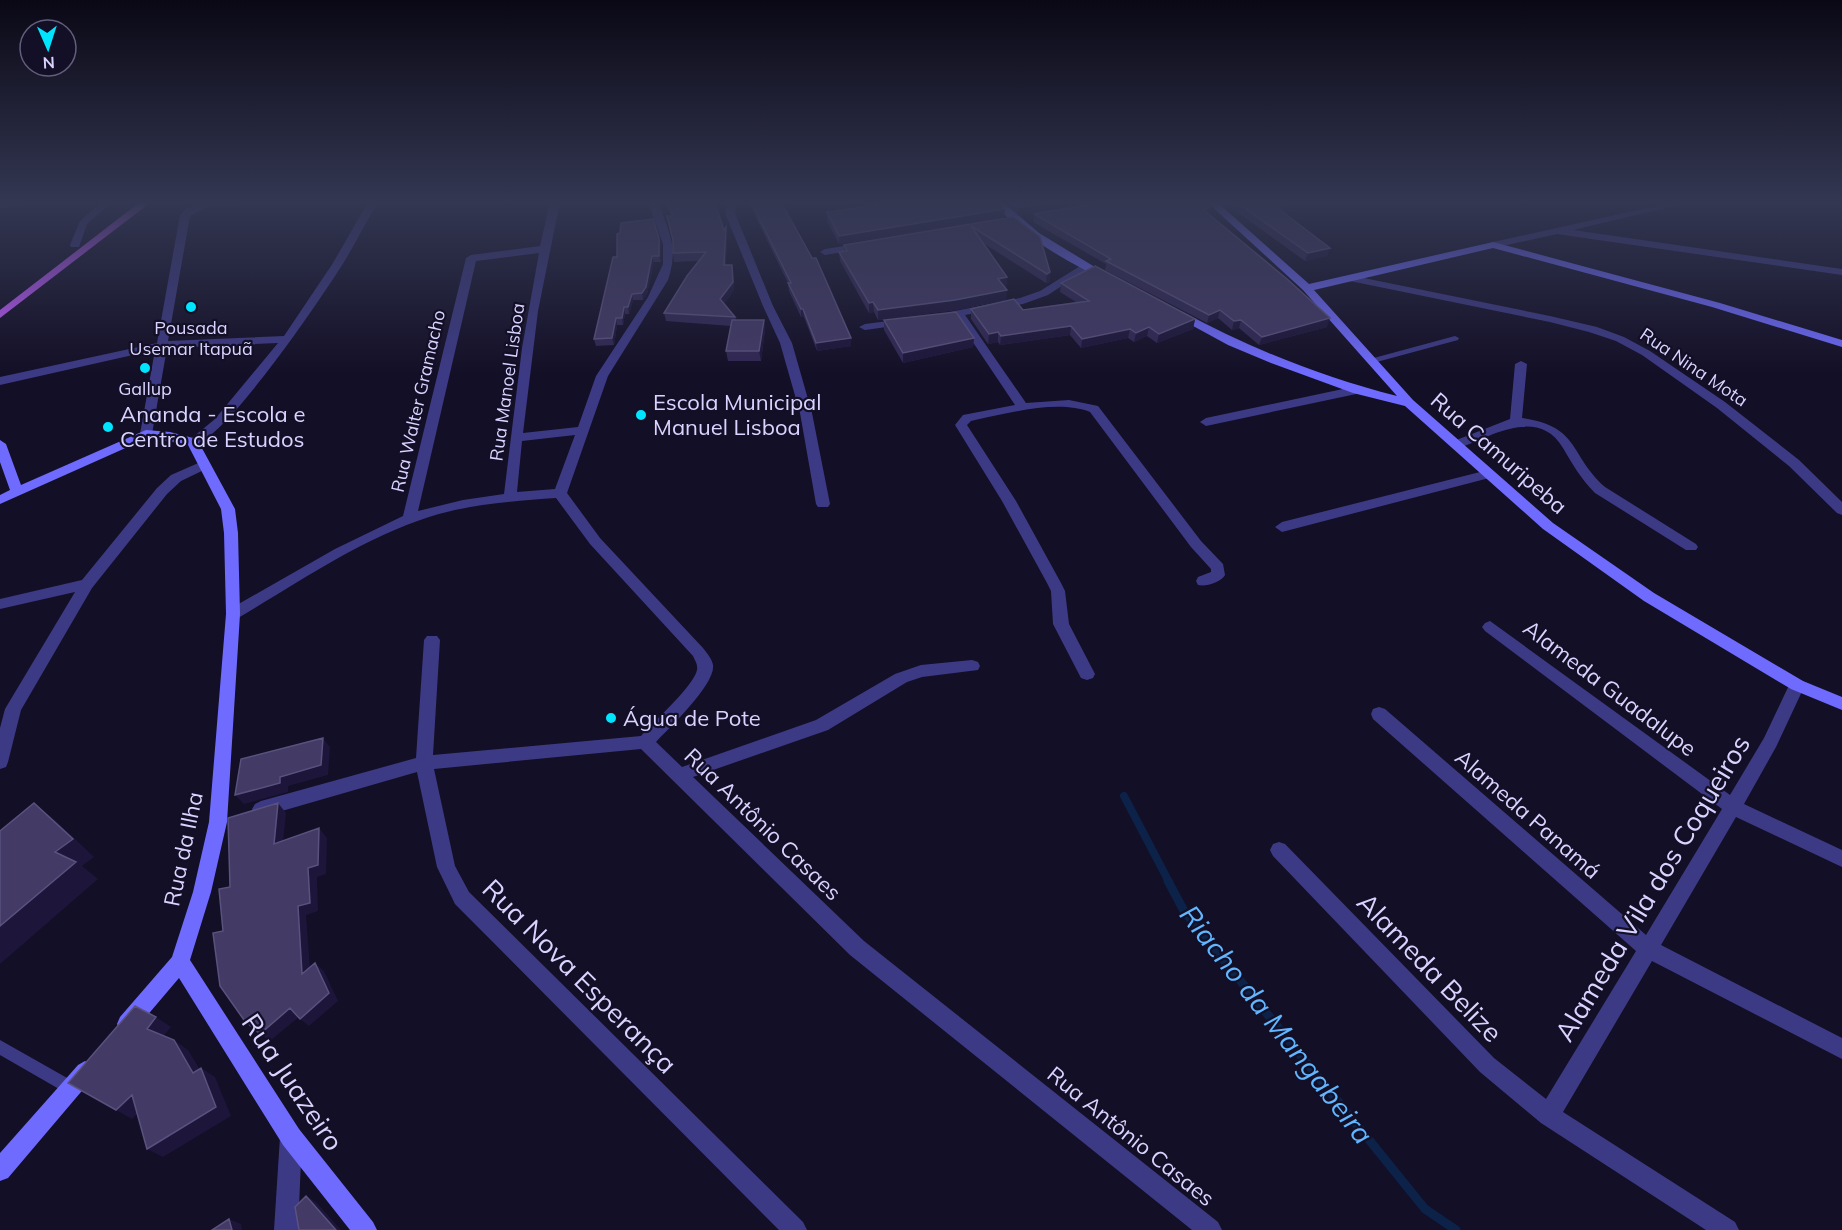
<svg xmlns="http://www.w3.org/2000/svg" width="1842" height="1230" viewBox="0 0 1842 1230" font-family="Mulish,sans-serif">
	<rect width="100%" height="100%" fill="#130f26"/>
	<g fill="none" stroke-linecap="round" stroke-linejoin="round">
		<path stroke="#0c2248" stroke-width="8" d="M1124,796L1169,882"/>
		<path stroke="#0c2248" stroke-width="9" d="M1168,881L1184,911L1425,1209L1456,1230"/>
		<path fill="#3d3a85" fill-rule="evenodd" d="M1455,336L1459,338L1458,340L1373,363L1369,361L1370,359Z
			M0,1040L76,1083L78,1088L76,1093L71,1095L66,1093L0,1055Z"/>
		<path fill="#3d3a85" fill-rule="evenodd" d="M0,202H32L27,205L0,208Z
			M102,202H112L87,224L79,247H71L70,245L80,221Z
			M204,202H248L243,205L206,207L190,216L168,341L284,336L333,263L368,202H378C366,222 356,242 344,262C326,291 218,453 189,445L187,442L215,419L278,343L167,348L152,434L146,438L140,434L155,350L0,385V377L157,343L180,215L187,208Z
			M550,202H560L538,311L523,433L578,427L596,376L648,297L663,264V244L648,202H658C669,233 679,247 668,280L608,376L567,493L600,538L703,648C707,653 712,659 713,665C716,684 669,728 656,742L682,767L816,720L895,674L921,665L972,660L978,662L980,666L978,670L922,677L907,682L828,730L693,777L864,941L1218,1222L1222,1230H1192L850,955L641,749L434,769L455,866L469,892L803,1222L807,1230H779L455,904L437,867L417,772L261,817L255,814L252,809L255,804L261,801L416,758L424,640L427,636H437L440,640L433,755L641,736C653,722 694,686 697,670C698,664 695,661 693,656L590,544L556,498C514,501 470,504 429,517C361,539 299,582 238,618H228L226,614L228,610L335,549L403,516L466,258L471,255L540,246ZM539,253L522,348L504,494L463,500L418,511L476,261ZM575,435L555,489L517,492L522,441Z
			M727,202H737L735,213L773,306L792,343L812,413L830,504L828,507H818L816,504L800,413L780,343L763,306L725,213Z
			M1674,202H1691L1573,230L1842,269V275L1557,234L1493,248L1488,245L1493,242Z
			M863,243L868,246L867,248L825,255L820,252L825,249Z
			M1085,263L1089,264V268L1048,295L1023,304L965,315L1026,403L1069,400L1098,406L1201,541L1223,564L1225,575C1221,582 1206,587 1198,585L1196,581L1198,577L1211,572V569L1191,547L1090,412C1057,399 1005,414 971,421L967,425L1016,501L1061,583L1065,591L1069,624L1095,674L1093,678L1087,680L1081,678L1053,624L1051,591L1047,583L1002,501L955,425L963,415L1015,405L956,317L940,320L934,317L940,314L1020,298L1040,291Z
			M1354,276L1550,316L1597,327L1624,337L1650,351L1725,402L1799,460L1842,502V515L1837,513L1789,466L1717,408L1642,355L1616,341L1589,332L1550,322L1350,281V277Z
			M904,319L910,322L908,324L865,330L859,327L865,324Z
			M1521,361L1527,364L1522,418C1581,427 1568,454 1605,487L1696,544L1698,547L1696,550H1686L1595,493C1581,479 1573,465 1563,448C1539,408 1494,434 1462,447H1454L1452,444L1454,441L1510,419L1515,364Z
			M1357,386L1361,387V393L1206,426L1200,422L1206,418Z
			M203,461L208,462L209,465L208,468L181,481L167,494L92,588L21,710L8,762L6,767L0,769V728L5,709L75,592L0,609V599L82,580L157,488L171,475Z
			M1488,470L1493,471L1495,474L1493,477L1282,532L1275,527L1282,522Z
			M1490,621L1730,795L1764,738L1791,681L1797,679L1803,681L1805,685L1776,747L1744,804L1842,850V867L1736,817L1661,945L1842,1038V1059L1652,961L1563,1112L1735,1222L1739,1230H1706L1541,1123L1480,1072L1273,856L1270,850L1273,844L1279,842L1285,844L1494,1058L1546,1099L1636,951L1373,719L1371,714L1373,709L1379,707L1385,709L1646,935L1722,809L1485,631L1482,627L1485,623Z
			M291,1126L299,1129L302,1137L298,1230H274L280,1137L283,1129Z"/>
		<path fill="#6f6bff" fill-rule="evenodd" d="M993,202H1003L1039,233L1113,278L1104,280C1065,260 1022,237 993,202Z
			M1207,202H1217L1309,284L1493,242L1720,303L1842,340V347L1712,307L1493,248L1314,290L1413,400L1553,523L1654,593L1803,681L1842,697V710L1791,689L1644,601L1543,529L1405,406L1353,393L1271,363L1228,345L1173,315V311H1181C1250,348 1321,377 1397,396L1303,290Z
			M146,430L170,432L197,439L235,509L238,533L240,614L227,822L211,892L190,960L299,1129L373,1222L377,1230H350L283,1145L179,978L134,1031L127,1034L120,1031L117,1024L120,1017L172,957L193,892L209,822L226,614L224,533L221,509L188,445L152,438H148L0,504V495L10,490L0,462V440L6,444L21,485Z
			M85,1061L92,1065L96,1072L92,1079L8,1178L0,1181V1153L78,1065Z"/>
		<path fill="#c25bff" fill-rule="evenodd" d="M140,202H151L0,318V310Z"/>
	</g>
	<path fill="#312854" d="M666,202H715L717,209L724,230L727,236L726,265L733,273L734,290L724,304L735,317L736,320H764L765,330L761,361H728L726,351L731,326L666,321L664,313L699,261L674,262L673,253V242L671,216Z
		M750,202H781L851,338V346L817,351L804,317H801L789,291L788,283L750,206Z
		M873,202H997L1004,218L839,244L827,221V212L873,206Z
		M1006,202H1093L1018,216Z
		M1223,202H1297L1295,210L1283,212L1330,248L1327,256L1305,261Z
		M1211,209L1208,213L1327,327L1259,345L1239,328L1232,330L1218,318L1207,323L1105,270L1106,264L1033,222L1034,214Z
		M1013,217L1050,272V282L1046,283L983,243L1007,277L1006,287H1004L1006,300L955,310L878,320L874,312L869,313L840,261L839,252L844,251V245Z
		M620,233L659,238L661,244V262H654L647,294L643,300H633L629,314H625L623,325H617L614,345L596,346L594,339L617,257Z
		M1061,283L1195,319L1193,329L1157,343L1147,336L1134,342L1128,338L1081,348L1070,335L1000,345L998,342L988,344L971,319V309L1023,310L1076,302L1060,292Z
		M884,320L974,338L973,347L903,363L884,330Z"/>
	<path fill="#1d163a" d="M1050,202H1093L1018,216V207Z
		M1213,202L1211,209L1204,219L1205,211Z
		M1297,202L1295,210L1273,214L1275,206Z
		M1005,209L1004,218L839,244V236Z
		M726,227L727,236L725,274L724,265Z
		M659,238L661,244V262L659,256Z
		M1330,248L1327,256L1305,261L1308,253Z
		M652,256L654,262L647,294L643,300L642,293Z
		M732,265L734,290L721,308L720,299Z
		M1050,272V282L1046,283L1047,274Z
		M1007,277L1006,287L997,288L998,279Z
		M1007,290L1006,300L955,310L878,320V310Z
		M632,294L633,300L629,314L628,307Z
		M873,302L874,312L869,313V303Z
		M624,307L625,314L623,325L622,318Z
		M801,309H803L804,317H801Z
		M1220,310L1218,318L1207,323L1209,315Z
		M616,318L617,325L614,345L612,338Z
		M1330,318L1327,327L1259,345L1262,337Z
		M1195,319L1193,329L1157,343L1159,334Z
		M764,320L765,330L761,361L759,351Z
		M1241,320L1239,328L1232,330L1234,321Z
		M1071,326L1070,335L1000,345L1001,336Z
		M1149,327L1147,336L1134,342L1136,333Z
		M1130,329L1128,338L1081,348L1082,339Z
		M998,332V342L988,344L989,334Z
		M851,338V346L817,351L816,343Z
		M974,338L973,347L903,363V353Z
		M323,738L330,747L328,775L288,786V792L244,804L235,795L280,777Z
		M34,803L56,821L94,857L82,866L98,879L0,964V926Z
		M278,803L286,813L282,853L274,844Z
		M319,828L327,838L326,874L317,877L318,911L306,915L311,982L302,974L298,906Z
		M315,963L324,971L338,1001L309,1026L300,1019Z
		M290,1008L300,1016L270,1041L260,1034Z
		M156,1017L171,1027L162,1038L147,1029Z
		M174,1040L188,1050L205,1078L201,1068L215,1077L231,1116L163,1157L147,1149L193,1073Z
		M132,1095L148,1104L132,1119L116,1110Z
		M306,1196L316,1202L341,1230H336Z
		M229,1219L241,1224L242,1230H232Z"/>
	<path fill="#433a66" stroke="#5a527e" stroke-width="1.5" d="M667,202H715L717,209L724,230L726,227L724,265H732L733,282L720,299L735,317L664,313L687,276L706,252L673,253V240L667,216H673Z
		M751,202H781L812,258H816L851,338L816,343L803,309H801L788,283H791Z
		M874,202H997L1005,209L839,236L827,212L877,205Z
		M1013,202H1050L1018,207Z
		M1105,202H1213L1205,211L1287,279L1330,318L1262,337L1241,320L1234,321L1220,310L1209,315L1106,261L1111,259L1034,214Z
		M1236,202H1297L1275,206L1330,248L1308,253Z
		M1013,217L1040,237L1050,272L1047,274L971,226L1007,277L998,279L1007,290L955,300L878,310L873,302L869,303L839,252L847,251L844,245Z
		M653,219L659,238V256H652L646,287L642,293L632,294L628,307H624L622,318H616L612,338L594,339L613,257H617V234L620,233L621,223Z
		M1095,266L1195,319L1159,334L1149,327L1136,333L1130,329L1082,339L1071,326L1001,336L998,332L989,334L971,309L1014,299L1023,310L1089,301L1061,283Z
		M956,312L974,338L903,353L884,320Z
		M732,320H764L759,351H726Z
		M323,738L321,765L280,777V783L235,795L241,759Z
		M34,803L73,839L55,852L76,862L0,926V831Z
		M278,803L274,844L319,828L318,865L308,868L310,903L298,906L302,974L315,963L329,993L300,1019L290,1008L260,1034L244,1020L220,986L213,933L223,931L219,889L230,887L228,818Z
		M135,1006L156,1017L147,1029L174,1040L193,1073L201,1068L216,1107L147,1149L132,1095L116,1110L68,1083Z
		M306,1196L336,1230H299L295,1207Z
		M229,1219L232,1230H212Z"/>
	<linearGradient id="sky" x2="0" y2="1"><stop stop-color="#0a0815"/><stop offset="0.54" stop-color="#333752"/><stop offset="1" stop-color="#333752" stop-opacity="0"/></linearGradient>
	<rect width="1842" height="374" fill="url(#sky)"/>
	<g fill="#00e5ff" stroke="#130f26" stroke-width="2">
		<circle cx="191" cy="307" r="6"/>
		<circle cx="145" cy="368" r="6"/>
		<circle cx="641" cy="415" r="6"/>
		<circle cx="108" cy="427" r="6"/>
		<circle cx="611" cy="718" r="6"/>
	</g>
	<g text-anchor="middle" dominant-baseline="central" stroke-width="4.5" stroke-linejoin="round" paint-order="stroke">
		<g font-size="18" fill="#d9d4ff" stroke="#130f26">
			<text x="191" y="327">Pousada<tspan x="191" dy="21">Usemar Itapuã</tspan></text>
			<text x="145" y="388">Gallup</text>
		</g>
		<g font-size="18" fill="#d9d4ff" stroke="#130f26">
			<text transform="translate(1694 367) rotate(34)">Rua Nina Mota</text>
			<text transform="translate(507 382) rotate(-82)">Rua Manoel Lisboa</text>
			<text transform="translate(418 401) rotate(-77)">Rua Walter Gramacho</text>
		</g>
		<g font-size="22" fill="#d9d4ff" stroke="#130f26" text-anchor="start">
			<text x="653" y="402">Escola Municipal<tspan x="653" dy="25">Manuel Lisboa</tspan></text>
			<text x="120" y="414">Ananda - Escola e<tspan x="120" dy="25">Centro de Estudos</tspan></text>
			<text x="623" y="718">Água de Pote</text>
		</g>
		<g font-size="22" fill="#d9d4ff" stroke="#130f26">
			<text transform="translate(1499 453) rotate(41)">Rua Camuripeba</text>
			<text transform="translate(1610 688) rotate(37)">Alameda Guadalupe</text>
			<text transform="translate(1528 814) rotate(41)">Alameda Panamá</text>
			<text transform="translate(763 824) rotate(44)">Rua Antônio Casaes</text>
			<text transform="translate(183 849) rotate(-78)">Rua da Ilha</text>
			<text transform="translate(1131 1136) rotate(39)">Rua Antônio Casaes</text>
		</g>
		<g font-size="27" fill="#d9d4ff" stroke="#130f26">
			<text transform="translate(1652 888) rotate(-59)">Alameda Vila dos Coqueiros</text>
			<text transform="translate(1430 967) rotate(46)">Alameda Belize</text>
			<text transform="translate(580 976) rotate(45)">Rua Nova Esperança</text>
			<text transform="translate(293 1082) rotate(56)">Rua Juazeiro</text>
		</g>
		<g font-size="28" font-style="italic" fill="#62b6ff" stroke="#130f26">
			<text transform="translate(1277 1024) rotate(52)">Riacho da Mangabeira</text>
		</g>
	</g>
	<g transform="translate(48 48) rotate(177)"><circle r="28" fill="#130f26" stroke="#625e7d" stroke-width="1.5"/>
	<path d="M0-4.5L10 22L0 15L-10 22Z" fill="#00e5ff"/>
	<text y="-9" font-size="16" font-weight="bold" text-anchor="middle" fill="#d9d4ff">N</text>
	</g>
</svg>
